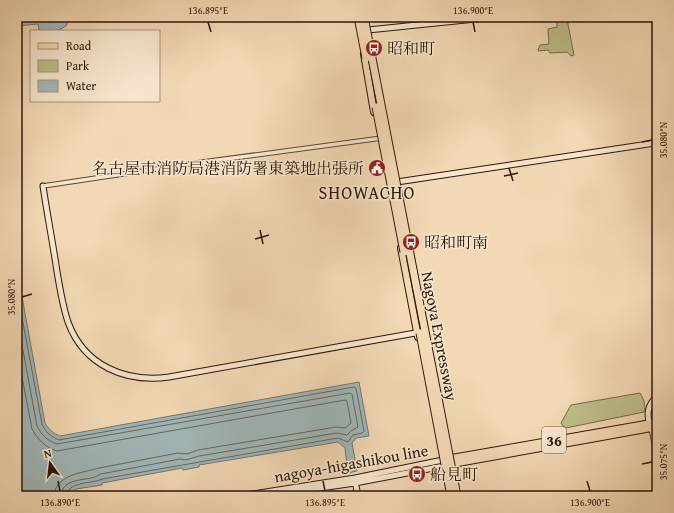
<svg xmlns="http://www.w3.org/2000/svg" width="674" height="513" viewBox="0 0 674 513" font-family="'Gentium Book Plus','Noto Serif JP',serif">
	<rect width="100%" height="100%" fill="#f2d8b4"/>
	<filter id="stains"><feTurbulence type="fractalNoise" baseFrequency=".005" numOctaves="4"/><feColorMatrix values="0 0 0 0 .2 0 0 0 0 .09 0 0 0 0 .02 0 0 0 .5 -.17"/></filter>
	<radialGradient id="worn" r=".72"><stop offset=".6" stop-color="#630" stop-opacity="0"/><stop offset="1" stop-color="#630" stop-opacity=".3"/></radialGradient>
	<path fill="#bebe8a" stroke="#766a49" d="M563,17L564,19H567L574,55L571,56L567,52L550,53L548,50L538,51V50L540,45L549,44L548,29L557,27V18Z
		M640,393C644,399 646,406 644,412L566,428L563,426L561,423L571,405Z"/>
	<path fill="#a0b7b8" stroke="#727672" d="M17,17H92L67,20V25C61,31 46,33 39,30L38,24L17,26Z
		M17,269L45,423C49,430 53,433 60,436L359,382L369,436L356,438L352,443L357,471L348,473L345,448L338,442L199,465V467L183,470L182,468L102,483V485L76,489L68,496H17Z"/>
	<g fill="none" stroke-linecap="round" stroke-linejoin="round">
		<path stroke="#676660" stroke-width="1" d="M17,291L42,424C45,432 50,436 59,440L354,387L356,388L364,431L362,433L353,435L348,442L338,438L102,479C92,484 68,481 66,496
			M17,318L37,426C42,436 47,440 57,444L350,393L352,394L358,427L351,431L347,435L337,433L199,456L186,460L180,459L101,474C99,475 97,476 95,477C83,481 62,478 61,496
			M17,351L32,429C38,440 45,447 57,451L345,400L347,401L351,423L345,428L336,427L198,450L187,454L178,453L99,468C83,473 55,474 54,496"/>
		<g stroke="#5f4633" stroke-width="5.5">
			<path id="street" d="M43,186L203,162L382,138
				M651,428L657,459"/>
		</g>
		<g stroke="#2e1508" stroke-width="7">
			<path id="secondary" d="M368,30L495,17
				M657,119L655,143L657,153
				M397,182L655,143
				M43,186C47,213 52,239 56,265C59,284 62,304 68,322C84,366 126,383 169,377L421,332
				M650,426C646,413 648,405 657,396
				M355,481L358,496
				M240,496L355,478L443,460
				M265,496L355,483L444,466"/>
		</g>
		<g stroke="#2e1508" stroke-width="8">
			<path id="primary" d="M364,54L374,112
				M401,248L418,337
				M446,459L657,422
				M447,465L657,427"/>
		</g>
		<use href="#street" stroke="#f7e6ce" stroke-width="3.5"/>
		<use href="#secondary" stroke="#f7e6ce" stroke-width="5"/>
		<use href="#primary" stroke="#f2d8b4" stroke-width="6"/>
		<g stroke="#2e1508" stroke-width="9" stroke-linecap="butt">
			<path id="highway-bridge" d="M358,17L366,58
				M364,17L457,496
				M376,107L404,252
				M420,333L451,496"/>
		</g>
		<use href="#highway-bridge" stroke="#f2d8b4" stroke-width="7"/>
	</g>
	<path fill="none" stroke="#2e1508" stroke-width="1.5" d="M208,22L211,32M473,22L475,32M642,142L652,140M509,168L513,181M504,176L518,173M260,230L263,244M255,239L269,235M22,297L32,294M642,464L652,462M58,481L60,491M323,481L325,491M587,481L590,491"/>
	<defs>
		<g id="bus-disc" transform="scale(0.9)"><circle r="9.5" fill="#8f2418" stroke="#f7e6ce"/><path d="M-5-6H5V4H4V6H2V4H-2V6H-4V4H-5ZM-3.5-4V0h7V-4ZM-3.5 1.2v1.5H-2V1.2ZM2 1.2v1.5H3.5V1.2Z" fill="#fff"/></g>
		<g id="civic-disc" transform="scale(0.9)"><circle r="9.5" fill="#8f2418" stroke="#f7e6ce"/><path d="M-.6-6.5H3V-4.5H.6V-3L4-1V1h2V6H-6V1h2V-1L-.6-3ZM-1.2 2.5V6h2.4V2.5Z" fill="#fff"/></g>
	</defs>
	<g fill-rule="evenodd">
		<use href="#bus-disc" x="374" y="48"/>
		<use href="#civic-disc" x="377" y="168"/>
		<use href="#bus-disc" x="411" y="242"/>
		<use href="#bus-disc" x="417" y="474"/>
	</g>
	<g text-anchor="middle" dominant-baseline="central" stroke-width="3" stroke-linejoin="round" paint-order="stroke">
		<rect fill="#f7e6ce" stroke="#6a5443" stroke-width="1" x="542" y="427" width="24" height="26" rx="3"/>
		<g font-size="15" font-weight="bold" fill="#2e1508">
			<text x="554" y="440">36</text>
		</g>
		<g font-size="16" fill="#2e1508" stroke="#f7e6ce" text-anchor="start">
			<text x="387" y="48">昭和町</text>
			<text x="364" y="168" text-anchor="end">名古屋市消防局港消防署東築地出張所</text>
			<text x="424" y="242">昭和町南</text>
			<text x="430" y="474">船見町</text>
		</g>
		<g font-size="16" fill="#2e1508" stroke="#f7e6ce">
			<text transform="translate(440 336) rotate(79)">Nagoya Expressway</text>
			<text transform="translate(351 463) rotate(-10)">nagoya-higashikou line</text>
		</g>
		<g font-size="18" letter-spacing="1" fill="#2e1508" stroke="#f7e6ce">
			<text x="367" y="192">SHOWACHO</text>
		</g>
	</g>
	<rect width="674" height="513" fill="none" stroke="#f2d8b4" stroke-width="44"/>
	<rect x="30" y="30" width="130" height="72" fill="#f7e6ce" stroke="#a7927f"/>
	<rect x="38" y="43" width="20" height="6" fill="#f2d8b4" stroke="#a7927f"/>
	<text x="66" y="50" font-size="12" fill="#2e1508">Road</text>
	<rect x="38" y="60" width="20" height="12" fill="#bebe8a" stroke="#a7927f"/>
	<text x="66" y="70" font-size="12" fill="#2e1508">Park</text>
	<rect x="38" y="80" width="20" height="12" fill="#a0b7b8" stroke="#a7927f"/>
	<text x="66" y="90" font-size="12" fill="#2e1508">Water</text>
	<g transform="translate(50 463) rotate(346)" stroke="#f7e6ce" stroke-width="3" paint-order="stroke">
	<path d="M0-3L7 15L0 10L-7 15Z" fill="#2e1508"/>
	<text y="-6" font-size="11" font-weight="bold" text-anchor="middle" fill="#2e1508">N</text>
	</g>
	<rect x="22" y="22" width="630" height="469" fill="none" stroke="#2e1508" stroke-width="1.5"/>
	<g font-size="10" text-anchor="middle" fill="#2e1508">
		<text x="208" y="14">136.895°E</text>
		<text x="473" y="14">136.900°E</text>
		<text transform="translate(663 140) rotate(-90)" y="4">35.080°N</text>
		<text transform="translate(11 297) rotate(-90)" y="4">35.080°N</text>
		<text transform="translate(663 462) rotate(-90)" y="4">35.075°N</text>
		<text x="60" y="506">136.890°E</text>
		<text x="325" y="506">136.895°E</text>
		<text x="590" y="506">136.900°E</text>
	</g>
	<rect width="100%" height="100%" filter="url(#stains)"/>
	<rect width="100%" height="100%" fill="url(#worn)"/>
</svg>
